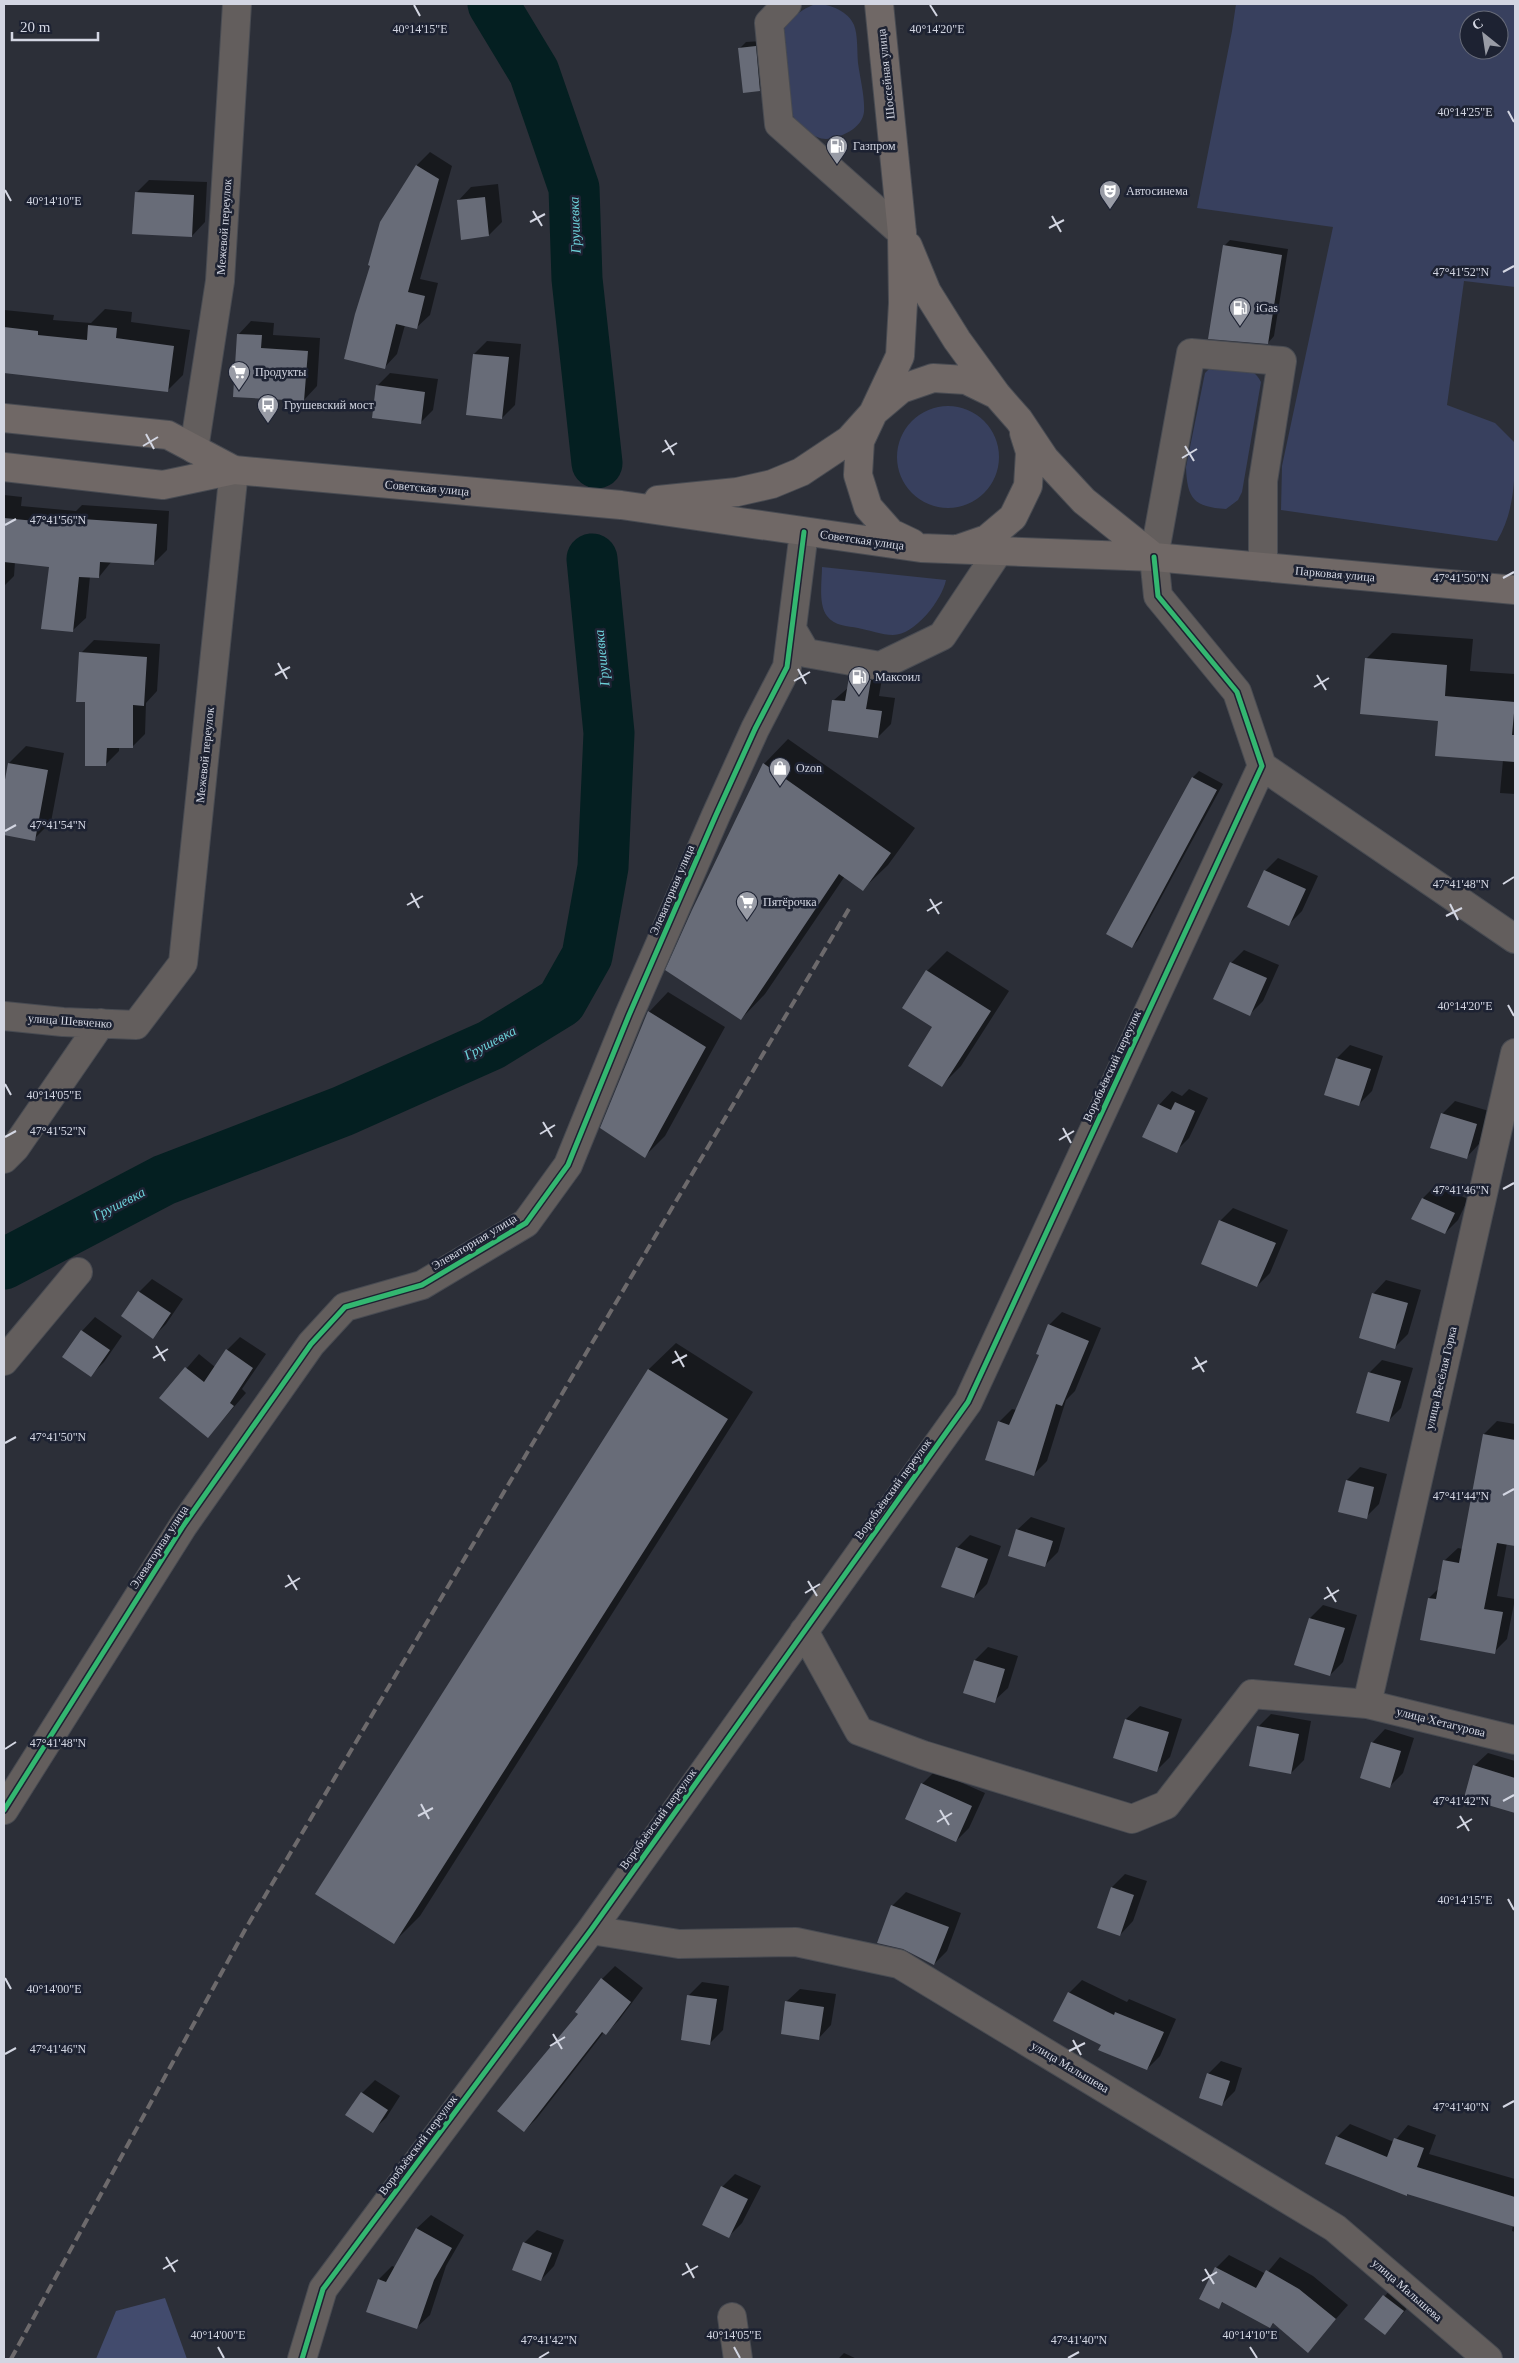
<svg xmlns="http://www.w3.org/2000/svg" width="1519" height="2363" viewBox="0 0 1519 2363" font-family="Georgia,serif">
	<rect width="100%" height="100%" fill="#2c2f38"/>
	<path fill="#38405e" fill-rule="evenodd" d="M816,4C830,4 848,11 854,25C858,35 857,52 858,63C860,78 865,97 864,112C862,129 840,138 826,139C814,139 799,126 793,116C790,111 780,42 782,36C784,21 803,8 816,4Z
		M1236,4H1515V287L1464,281L1447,405L1495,423L1515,443C1515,477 1515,511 1497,541L1281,510L1282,466L1333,227L1197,208L1232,31ZM1469,20H1499V50H1469Z
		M1215,363C1233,364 1252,364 1261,382L1242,492L1238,500L1226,509C1194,507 1187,499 1186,467L1205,373Z
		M897 457a51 51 0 1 1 102 0a51 51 0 1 1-102 0Z
		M822,567L946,580C942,600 915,635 893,635C882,635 869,630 858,628C848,626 834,626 827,616C818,604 822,581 822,567Z"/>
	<path fill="#424b6d" d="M165,2298L187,2359H96L116,2311Z"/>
	<path fill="#0007" d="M762,41L766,83L759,90L739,49L746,42Z
		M430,152L452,166L420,279L438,283L430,315L416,328L405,325L397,354L384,368L382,221L417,165Z
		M149,180L207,182L205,222L192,236L136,193Z
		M498,184L502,222L489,235L458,201L471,187Z
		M1230,240L1288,249L1274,336L1268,343L1224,246Z
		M105,309L132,312L131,322L190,330L183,375L167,391L4,371V310L54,315L53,320L91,323Z
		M251,321L274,323L273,335L320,338L317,386L304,400L238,335Z
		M487,341L521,344L515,405L502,418L474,354Z
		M390,373L438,379L433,410L420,423L377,386Z
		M4,495L22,497L21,506L76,511L82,505L169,511L167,550L154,563L112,561L99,577L90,576L86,618L72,631L51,566L15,562L14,576L4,586Z
		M1392,633L1473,639L1470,671L1515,674V794L1500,793L1503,760L1439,720L1366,659Z
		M94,640L160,644L157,691L146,703L145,734L132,747H119V751L106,764L87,701L81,653Z
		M863,664L884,667L879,696L895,698L891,724L878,737L834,700L849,687L850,677Z
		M788,739L915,828L888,865L863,889L845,876L765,994L741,1019L764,764Z
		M26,746L64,753L51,822L34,839L4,834V784L9,763Z
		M1199,771L1223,784L1138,940L1132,947L1193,777Z
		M1278,858L1318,876L1302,911L1289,924L1265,871Z
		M1244,950L1279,965L1263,1001L1250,1014L1231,963Z
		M947,951L1009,991L961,1066L941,1086L927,971Z
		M668,992L725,1027L665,1136L645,1156L649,1012Z
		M1350,1045L1383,1056L1372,1091L1359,1104L1337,1058Z
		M1189,1089L1208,1098L1189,1138L1176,1151L1159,1105L1172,1091L1182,1096Z
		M1455,1101L1489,1111L1479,1144L1466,1158L1442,1114Z
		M1436,1185L1468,1199L1458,1220L1445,1233L1423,1198Z
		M1233,1208L1288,1230L1270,1273L1257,1286L1220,1221Z
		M152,1279L183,1299L166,1324L153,1337L139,1292Z
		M1386,1280L1421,1290L1408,1334L1395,1347L1373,1294Z
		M1062,1312L1101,1328L1075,1391L1066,1400L1047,1461L1034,1474L999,1422L1012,1409L1017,1410L1040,1354L1049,1325Z
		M95,1317L122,1336L104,1362L91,1375L64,1357L82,1331Z
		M240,1337L266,1354L242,1389L246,1393L208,1437L161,1398L199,1354L215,1367L227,1350Z
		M676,1343L753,1392L420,1916L394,1942L316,1893L649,1369Z
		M1382,1360L1413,1368L1401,1408L1388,1421L1369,1373Z
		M1497,1421L1515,1424V1545L1507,1543L1497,1596L1515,1599L1507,1639L1494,1652L1429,1598L1439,1588L1444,1561L1458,1548L1463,1549L1484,1434Z
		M1360,1467L1387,1474L1379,1504L1366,1517L1347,1480Z
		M1031,1517L1065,1528L1058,1552L1044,1566L1017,1530Z
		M970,1535L1001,1546L987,1584L974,1597L957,1548Z
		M1323,1605L1357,1615L1343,1662L1330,1675L1310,1618Z
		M988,1647L1018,1656L1008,1688L994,1701L965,1692L975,1660Z
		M1140,1706L1182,1719L1170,1757L1157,1770L1114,1758L1126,1719Z
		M1271,1714L1311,1721L1304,1760L1291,1773L1258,1727Z
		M1385,1729L1414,1738L1403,1773L1390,1786L1372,1743Z
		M1488,1753L1515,1761V1812L1465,1797L1474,1766Z
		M935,1771L985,1793L969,1828L956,1841L922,1784Z
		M1125,1874L1147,1881L1133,1921L1120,1935L1098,1927L1112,1887Z
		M906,1892L961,1913L947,1951L934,1964L892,1906Z
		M615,1966L643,1988L619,2020L606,2033L604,2032L537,2118L524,2131L580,2014L602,1979Z
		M1082,1980L1127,2002L1129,1999L1176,2019L1160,2056L1147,2069L1102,2045L1069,1993Z
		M702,1982L729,1986L723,2030L710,2043L689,1995Z
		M800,1989L836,1994L831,2025L818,2039L786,2002Z
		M1221,2061L1242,2068L1235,2091L1222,2104L1208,2074Z
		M375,2080L400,2096L386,2118L372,2131L362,2093Z
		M1350,2124L1394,2142L1408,2125L1436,2135L1429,2154L1515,2179V2232L1512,2231L1513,2225L1408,2193L1406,2195L1337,2137Z
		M735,2174L761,2186L742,2223L729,2236L722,2187Z
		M431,2215L464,2235L446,2266L430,2315L416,2328L379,2279L392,2266L395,2267L417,2228Z
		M537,2230L564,2240L554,2266L541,2280L524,2243Z
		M1229,2255L1266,2274L1280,2257L1313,2276L1348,2305L1308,2351L1274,2323L1270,2327L1224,2301L1219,2307L1216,2268Z
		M1397,2282L1416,2298L1385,2334L1365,2319Z
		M844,2353L857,2359H838Z"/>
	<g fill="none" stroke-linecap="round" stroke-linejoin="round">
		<path stroke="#041f21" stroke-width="51" d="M493,4L534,72L574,188L577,279L597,463
			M4,1264L164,1180L343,1111L491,1045L561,1002L587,956L603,867L609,733L592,559"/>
	</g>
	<path fill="#686c78" d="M756,46L760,91L743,93L738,48Z
		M416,165L439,179L408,292L425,296L417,329L396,324L385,369L344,359L355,314L370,266L368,265L380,222Z
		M135,192L194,195L192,237L132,234Z
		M485,197L489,236L461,240L457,200Z
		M1223,245L1282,255L1268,344L1208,339Z
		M88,325L117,328L116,338L174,346L168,392L4,373V327L38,331V335L87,340Z
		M237,334L262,335L261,348L308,351L304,401L233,397Z
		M473,354L509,357L502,419L466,415Z
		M376,385L425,392L421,424L372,418Z
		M4,518L67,524V518L157,524L154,565L100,562L99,578L79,577L73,632L41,629L49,567L4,562Z
		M79,652L147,657L144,706L133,705V748H107L106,766H85V702H76Z
		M1365,658L1447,665L1445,696L1515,702L1512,735H1515V762L1435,756L1438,721L1360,714Z
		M849,677L871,680L866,709L882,711L878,738L828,731L832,700L845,701Z
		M8,763L48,770L35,841L4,835V785Z
		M763,763L891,853L863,891L839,874L741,1020L665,970L692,910Z
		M1192,777L1217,790L1132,948L1106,934Z
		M1264,870L1306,889L1289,926L1247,907Z
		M1230,962L1267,978L1250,1016L1213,999Z
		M926,970L991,1011L942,1087L908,1066L932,1027L902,1008Z
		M648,1011L706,1047L645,1158L600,1128Z
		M1336,1058L1371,1069L1359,1106L1324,1095Z
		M1175,1102L1195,1111L1177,1153L1142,1137L1158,1104L1171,1110Z
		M1441,1113L1477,1124L1467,1159L1430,1148Z
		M1422,1198L1455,1213L1445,1234L1411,1219Z
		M1219,1220L1276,1243L1257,1287L1201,1264Z
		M138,1291L171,1313L153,1339L121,1316Z
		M1372,1293L1408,1303L1395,1349L1359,1338Z
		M1048,1324L1089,1341L1062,1406L1056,1404L1034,1476L985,1460L998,1421L1009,1425L1039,1355L1036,1354Z
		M81,1330L110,1350L91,1377L62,1357Z
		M226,1349L253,1368L230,1403L234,1406L208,1438L159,1398L185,1367L204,1382Z
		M648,1369L728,1419L394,1944L315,1894Z
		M1368,1372L1401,1381L1389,1422L1356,1413Z
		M1483,1434L1515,1440V1546L1497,1543L1484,1609L1503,1612L1495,1654L1420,1640L1428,1598L1436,1599L1443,1560L1459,1563Z
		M1346,1480L1374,1487L1367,1519L1338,1512Z
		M1016,1529L1053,1541L1045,1567L1008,1556Z
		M956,1547L988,1559L974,1598L941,1587Z
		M1309,1618L1345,1628L1330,1676L1294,1665Z
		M974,1660L1005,1669L995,1703L963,1693Z
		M1125,1719L1169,1732L1157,1772L1113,1758Z
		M1257,1726L1299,1734L1291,1774L1249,1766Z
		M1371,1742L1401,1751L1390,1788L1360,1778Z
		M1473,1765L1515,1778V1813L1464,1798Z
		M921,1783L972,1806L956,1842L905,1819Z
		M1111,1887L1134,1895L1120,1936L1097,1928Z
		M891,1905L949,1927L934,1965L903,1949L877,1943Z
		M601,1978L631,2002L606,2035L602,2032L524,2132L497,2111L578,2014L575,2012Z
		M1068,1992L1114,2015L1115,2012L1164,2032L1147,2070L1098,2050L1101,2045L1053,2021Z
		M687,1995L717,1999L710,2045L681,2040Z
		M785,2001L824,2007L819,2040L781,2034Z
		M1207,2073L1230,2081L1222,2106L1199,2098Z
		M361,2092L388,2110L373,2133L345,2115Z
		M1336,2136L1387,2157L1394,2138L1424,2148L1417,2167L1515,2197V2227L1407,2194V2196L1325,2164Z
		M721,2186L748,2199L729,2238L702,2225Z
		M416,2228L452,2248L434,2280L417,2329L366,2312L378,2279L386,2282Z
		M523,2242L552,2253L541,2281L512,2270Z
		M1215,2267L1256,2288L1266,2270L1299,2289L1336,2319L1308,2353L1273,2323L1270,2328L1222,2302L1219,2309L1199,2299Z
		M1383,2295L1404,2311L1385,2335L1364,2319Z"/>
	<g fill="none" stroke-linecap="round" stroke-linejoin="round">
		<g stroke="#484b52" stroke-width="30">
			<path id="minor" d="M787,4L769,23L779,124L902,233
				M194,449L220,281L237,4
				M792,629L806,653L880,666L942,636L998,552
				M1262,766L1515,939
				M4,1016L63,1022L136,1025L183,963L234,470
				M4,1159L15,1148L101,1023
				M4,1361L78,1272
				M804,1631L859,1731L923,1755L1132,1819L1166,1805L1252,1694L1367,1704L1515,1740
				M1367,1704L1515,1053
				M4,1810L183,1526L311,1344L345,1307L422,1285L526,1223L568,1165L629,1015L716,815L755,729L787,667L804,532
				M591,1930L679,1944L796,1942L899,1964L1335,2228L1488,2359
				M732,2317L738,2359
				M302,2359L323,2289L591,1930L968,1402L1262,766L1237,692L1158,596L1154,557L1191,353L1282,361L1263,481V567"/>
		</g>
		<g stroke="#484b52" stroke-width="30">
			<path id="major" d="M879,4L902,233L903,303L900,356L860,441L858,475L868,507L891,533L912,543
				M908,246L927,292L957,340L997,395L1019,420L1045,459L1084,501L1154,557
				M4,418L168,435L234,470
				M4,467L163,485L234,470L621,505L921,548L1154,557L1515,590
				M658,500L737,492L772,484L801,472L849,440L875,411L901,389L933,378L966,380L997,395
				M961,548L987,539L1013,517L1028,486L1030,452L1024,433"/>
		</g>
		<use href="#minor" stroke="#635e5d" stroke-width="28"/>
		<use href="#major" stroke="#706866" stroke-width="28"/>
		<path stroke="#6d6a6c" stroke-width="4" stroke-dasharray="10 5" stroke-linecap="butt" d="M11,2359L246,1928L850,907"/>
		<g stroke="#1d2232" stroke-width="8">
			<path id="cycleway" d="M4,1810L183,1526L311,1344L345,1307L422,1285L526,1223L568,1165L629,1015L716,815L755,729L787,667L804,532
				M302,2359L323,2289L591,1930L968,1402L1262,766L1237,692L1158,596L1154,557"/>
		</g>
		<use href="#cycleway" stroke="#33b770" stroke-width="5"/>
	</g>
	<path fill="none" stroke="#d3d6e2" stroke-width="2" d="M414,5L420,16M930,5L937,16M1508,111L1514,122M5,190L11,201M533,211L542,226M1052,216L1061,232M530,222L545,214M1049,228L1064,220M1503,272L1514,266M146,434L154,449M665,440L674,455M143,446L158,437M1185,446L1194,461M662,452L677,443M1182,458L1197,449M5,525L16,519M1503,578L1514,572M278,663L287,679M798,669L806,684M275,675L290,667M1317,675L1326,690M794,681L810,672M1314,687L1329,678M5,831L16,825M1503,884L1514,877M411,893L419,908M930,899L939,914M1450,904L1458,920M407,905L423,896M927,911L942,902M1446,916L1462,908M1508,1005L1514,1016M5,1084L11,1095M543,1122L552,1137M1063,1128L1071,1143M540,1134L555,1125M5,1137L16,1131M1059,1140L1074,1131M1503,1189L1514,1183M156,1346L165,1361M675,1351L684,1367M1195,1357L1204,1372M153,1358L168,1349M672,1363L687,1355M1192,1369L1207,1361M5,1443L16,1437M1503,1495L1514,1489M288,1575L297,1590M808,1581L817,1596M285,1587L300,1578M1327,1587L1336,1602M805,1593L820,1584M1324,1599L1339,1590M5,1749L16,1742M1503,1801L1514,1795M421,1804L429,1819M940,1810L949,1825M418,1816L433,1808M1460,1816L1469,1831M937,1822L952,1813M1457,1828L1472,1819M1508,1899L1514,1910M5,1978L11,1989M553,2034L562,2049M1073,2040L1081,2055M550,2046L565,2037M1069,2051L1085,2043M5,2054L16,2048M1503,2107L1514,2101M166,2257L175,2272M686,2263L694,2278M163,2269L178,2260M1205,2269L1214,2284M682,2275L698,2266M1202,2281L1217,2272M218,2347L224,2358M734,2347L740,2358M1250,2347L1257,2358M539,2358L549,2352M1068,2358L1079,2352"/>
	<defs>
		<g id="fuel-pin" transform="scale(1.125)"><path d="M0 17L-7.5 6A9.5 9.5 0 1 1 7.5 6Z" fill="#999ca6" stroke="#1d2232"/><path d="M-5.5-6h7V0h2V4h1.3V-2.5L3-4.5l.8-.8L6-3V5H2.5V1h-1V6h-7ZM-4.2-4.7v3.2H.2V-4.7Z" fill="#fff"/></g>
		<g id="theatre-pin" transform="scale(1.125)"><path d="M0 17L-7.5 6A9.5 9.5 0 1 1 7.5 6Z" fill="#999ca6" stroke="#1d2232"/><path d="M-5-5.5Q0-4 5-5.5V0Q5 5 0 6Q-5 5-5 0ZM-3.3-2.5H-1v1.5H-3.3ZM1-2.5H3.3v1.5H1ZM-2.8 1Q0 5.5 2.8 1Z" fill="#fff"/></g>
		<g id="supermarket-pin" transform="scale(1.125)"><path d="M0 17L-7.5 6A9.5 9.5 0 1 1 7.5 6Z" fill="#999ca6" stroke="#1d2232"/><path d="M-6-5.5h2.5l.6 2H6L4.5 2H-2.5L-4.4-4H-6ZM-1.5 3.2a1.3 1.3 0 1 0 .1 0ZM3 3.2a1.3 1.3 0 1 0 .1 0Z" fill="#fff"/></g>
		<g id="bus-pin" transform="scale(1.125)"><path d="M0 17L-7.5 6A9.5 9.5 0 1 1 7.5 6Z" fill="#999ca6" stroke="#1d2232"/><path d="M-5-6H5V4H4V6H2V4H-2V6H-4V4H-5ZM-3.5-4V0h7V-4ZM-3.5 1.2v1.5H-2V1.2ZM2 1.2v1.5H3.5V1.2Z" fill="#fff"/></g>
		<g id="shop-pin" transform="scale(1.125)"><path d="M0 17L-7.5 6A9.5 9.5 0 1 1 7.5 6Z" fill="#999ca6" stroke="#1d2232"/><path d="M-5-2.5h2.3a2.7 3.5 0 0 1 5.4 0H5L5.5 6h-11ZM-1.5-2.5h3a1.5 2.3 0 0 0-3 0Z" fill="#fff"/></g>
	</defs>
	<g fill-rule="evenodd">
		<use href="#fuel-pin" x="837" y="146"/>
		<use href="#theatre-pin" x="1110" y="191"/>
		<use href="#fuel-pin" x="1240" y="308"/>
		<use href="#supermarket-pin" x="239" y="372"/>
		<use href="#bus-pin" x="268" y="405"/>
		<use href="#fuel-pin" x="859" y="677"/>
		<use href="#shop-pin" x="780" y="768"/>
		<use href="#supermarket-pin" x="747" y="902"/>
	</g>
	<g text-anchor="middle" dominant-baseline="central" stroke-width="5" stroke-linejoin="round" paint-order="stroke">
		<g font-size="12" fill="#d3d6e2" stroke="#1d2232">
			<text transform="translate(886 74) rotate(-96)">Шоссейная улица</text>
			<text transform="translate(224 227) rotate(-86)">Межевой переулок</text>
			<text transform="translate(427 488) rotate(5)">Советская улица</text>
			<text transform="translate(862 540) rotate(8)">Советская улица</text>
			<text transform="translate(1335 574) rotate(5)">Парковая улица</text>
			<text transform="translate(205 755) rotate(-84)">Межевой переулок</text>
			<text transform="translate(672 890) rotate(-67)">Элеваторная улица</text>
			<text transform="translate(70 1021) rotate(4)">улица Шевченко</text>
			<text transform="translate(1112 1066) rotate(-65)">Воробьёвский переулок</text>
			<text transform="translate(474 1242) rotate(-31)">Элеваторная улица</text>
			<text transform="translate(1441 1378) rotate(-77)">улица Весёлая Горка</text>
			<text transform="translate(893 1489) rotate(-54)">Воробьёвский переулок</text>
			<text transform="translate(159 1547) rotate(-57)">Элеваторная улица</text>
			<text transform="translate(1441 1722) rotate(14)">улица Хетагурова</text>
			<text transform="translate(658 1819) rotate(-54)">Воробьёвский переулок</text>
			<text transform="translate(1070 2067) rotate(31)">улица Малышева</text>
			<text transform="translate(418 2145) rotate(-53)">Воробьёвский переулок</text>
			<text transform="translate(1407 2290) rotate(41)">улица Малышева</text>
		</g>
		<g font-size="12" fill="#d3d6e2" stroke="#1d2232" text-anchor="start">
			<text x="853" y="146">Газпром</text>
			<text x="1126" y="191">Автосинема</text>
			<text x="1256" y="308">iGas</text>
			<text x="255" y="372">Продукты</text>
			<text x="284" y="405">Грушевский мост</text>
			<text x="875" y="677">Максоил</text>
			<text x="796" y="768">Ozon</text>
			<text x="763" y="902">Пятёрочка</text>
		</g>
		<g font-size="14" font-style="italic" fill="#6cd0d9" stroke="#1d2232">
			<text transform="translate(575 225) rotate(-92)">Грушевка</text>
			<text transform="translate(602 658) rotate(-96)">Грушевка</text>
			<text transform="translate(490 1043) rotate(-28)">Грушевка</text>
			<text transform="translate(119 1204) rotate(-27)">Грушевка</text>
		</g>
	</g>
	<g font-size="12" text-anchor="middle" fill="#d3d6e2" stroke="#1d2232" stroke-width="5" stroke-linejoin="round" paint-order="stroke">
		<text x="420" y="33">40°14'15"E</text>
		<text x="937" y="33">40°14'20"E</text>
		<text x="1465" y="116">40°14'25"E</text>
		<text x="54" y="205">40°14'10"E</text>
		<text x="1461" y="276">47°41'52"N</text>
		<text x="58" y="524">47°41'56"N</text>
		<text x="1461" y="582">47°41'50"N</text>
		<text x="58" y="829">47°41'54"N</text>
		<text x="1461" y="888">47°41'48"N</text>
		<text x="1465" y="1010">40°14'20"E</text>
		<text x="54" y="1099">40°14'05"E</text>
		<text x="58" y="1135">47°41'52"N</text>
		<text x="1461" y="1194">47°41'46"N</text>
		<text x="58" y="1441">47°41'50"N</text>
		<text x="1461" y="1500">47°41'44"N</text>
		<text x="58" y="1747">47°41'48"N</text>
		<text x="1461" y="1805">47°41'42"N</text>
		<text x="1465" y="1904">40°14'15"E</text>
		<text x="54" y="1993">40°14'00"E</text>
		<text x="58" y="2053">47°41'46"N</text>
		<text x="1461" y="2111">47°41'40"N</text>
		<text x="218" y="2339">40°14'00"E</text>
		<text x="734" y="2339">40°14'05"E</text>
		<text x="1250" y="2339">40°14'10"E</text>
		<text x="549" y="2344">47°41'42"N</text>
		<text x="1079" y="2344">47°41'40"N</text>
	</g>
	<rect width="1519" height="2363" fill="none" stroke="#d3d6e2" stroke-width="10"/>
	<g transform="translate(1484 35) rotate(330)"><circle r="24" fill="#1d2232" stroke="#666a78"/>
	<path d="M0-4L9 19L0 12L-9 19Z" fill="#999ca6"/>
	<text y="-8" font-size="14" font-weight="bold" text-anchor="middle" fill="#d3d6e2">С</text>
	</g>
	<path d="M12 32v8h86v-8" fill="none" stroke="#d3d6e2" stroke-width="2.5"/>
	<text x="20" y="32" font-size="15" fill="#d3d6e2" stroke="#1d2232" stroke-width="4" paint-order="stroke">20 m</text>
</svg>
